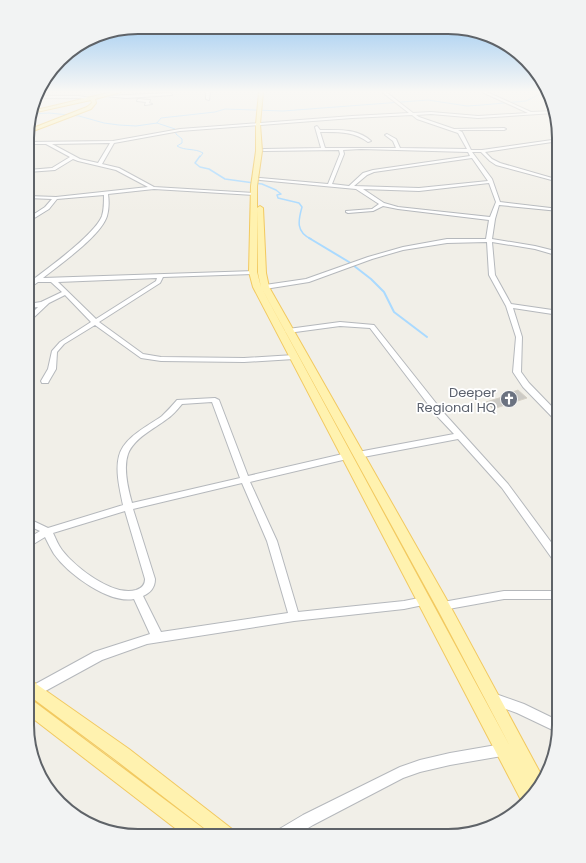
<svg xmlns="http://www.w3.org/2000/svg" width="586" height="863" viewBox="0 0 586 863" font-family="Poppins,sans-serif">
	<rect width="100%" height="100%" fill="#f1efe8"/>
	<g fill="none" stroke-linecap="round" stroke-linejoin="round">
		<path stroke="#aadaff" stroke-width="1" d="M31,114L49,113L79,116L104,123L119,125L136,126L157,123L161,118L215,112L225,109L283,111L428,100L467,106L482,105L526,101L544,92
			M157,123L175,129L176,134L182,139V143L177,146C185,151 195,148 203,153L200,157"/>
		<path stroke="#aadaff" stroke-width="1.5" d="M200,156L195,163L200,167L209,169L225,179L262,184L276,190L281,194L277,195L278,198L299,203L302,207C298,221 296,232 311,239"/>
		<path stroke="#aadaff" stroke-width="2" d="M309,238L349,262L371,279L384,292L394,312L427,337"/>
	</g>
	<path fill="#cccac5" stroke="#d6d1c6" d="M518,390L527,398L493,409L486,402L512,394L510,393Z"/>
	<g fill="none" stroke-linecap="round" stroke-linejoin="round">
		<g stroke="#b5b8bc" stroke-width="2">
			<path id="minor" d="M206,92H210L209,100L206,99Z
				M382,92H386L413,113L431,112L478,116L528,113L482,92H487L531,112L554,111V113L478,118L431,114L416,115L419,117L454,129L504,128L506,129L504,130H458L462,132L471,150H482L559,139V141L485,152L492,159L500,163L559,180V182L496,165L490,161L481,152H472L492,179L500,202L559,209V211L499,205L495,219L492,239L535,246L559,252V256L535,249L492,242L495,275L511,304L559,311V315L513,308L522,337L521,372L529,383L559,414V421H556L523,387L513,372L516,337L506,306L489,275L487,242L447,243L403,250L372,259L309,282L265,289L262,287L265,285L306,279L368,257L403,247L447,239H486L489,220L398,209L383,206L373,211L348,213L346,212V211L372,209L379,204L356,189L260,180L258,179L260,178L328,184L340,154L339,150L264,151L262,150L264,149L321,148L315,127L317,126L320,130C338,130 357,128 371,141L368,142C354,131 337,132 320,132L325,148H396L393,141L385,135L387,134L396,139L400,148L467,149L458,133L417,119L412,115L352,118L180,131L114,143L102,164L119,168L154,187L254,193L256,194L254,195L154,189L108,194C109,201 109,209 107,216C101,236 59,265 43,278L255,271L256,272L253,274L163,277L160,283L99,322L143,354L161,357L244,358L294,355L297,357L294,359L244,362L161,361L141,358L95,325L64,344L57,352L56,369L49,381L48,383H42L41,381L48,369L52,351L60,342L91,322L65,295L49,303L30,321L28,322V317L38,307L28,308V304L41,302L62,292L51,282H38L28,289V284L31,282H28V278H35C51,266 95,234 102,216C104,210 104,202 104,195L57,199L49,209L28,222V218L45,207L52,199L28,198V196L56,197L148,187L116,170L78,161L73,159L55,170L28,172V170L52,168L70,157L46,144H28V142L113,141L180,129L352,116L409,113ZM110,143L98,163L80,159L52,144ZM361,149L468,152L470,156L373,170L363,173L349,186L332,184L344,154L343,150ZM472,158L488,181L419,188L354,186L367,175L374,172ZM489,183L496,202L490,217L398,207L384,203L363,189L419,191ZM157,278L156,281L96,319L58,282Z
				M171,93L172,95L126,98L105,96Z
				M37,96H79L95,99L93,100L79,98H37Z
				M138,99L150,100L149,103L152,104L145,105L146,102L137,101Z
				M340,322L374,325L443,412L508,484L559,553V565L556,564L502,488L458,439L358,458L355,457L354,455L358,452L454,434L437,416L370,328L340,326L288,333L285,331L288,329Z
				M215,398L219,400L248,476L347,453L351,456L347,459L250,482L277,541L298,612L404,601L424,597L428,598L429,601L428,604L404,609L294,621L147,644L102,660L38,695L34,696L30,695L28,691L30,687L94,652L150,634L134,599C109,604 68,574 54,554C51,549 48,543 45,537L27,548V539L40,531L27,525V518L48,528L123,505C120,490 115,471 119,456C124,437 148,426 162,416C167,411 172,406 177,400ZM212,402L240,478L132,503C128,489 123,468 128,454C134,438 154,429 167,419C173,415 177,410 182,404ZM242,483L267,541L288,613L161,632L143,596C150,593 155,588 155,579L133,509ZM125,511L145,579C145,585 142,588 136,590C113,597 75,567 62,550C58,545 56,539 53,533Z
				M504,591H559V599H504L443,610L439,609L438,606L439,603L443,602Z
				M493,693L524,704L559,721V733L517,713L489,703L487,699L489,695Z
				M502,744L506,746L508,750L506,754L502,756L450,765L420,772L403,778L313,825L295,836H274L276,831L303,815L400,767L420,760L450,753Z"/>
		</g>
		<g stroke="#f2c960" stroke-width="2">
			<path id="major" d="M112,92H121L95,99L96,103L91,109L28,133V130L87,107L92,103L91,100L32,113V111Z
				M259,92H263L260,124L262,151L257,186V272L261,287L512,750L438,610L261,287L258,273L257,208L260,206L263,208L266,273L269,287L448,602L543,778L540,787L522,802L253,287L249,272L251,186L256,151V124Z
				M27,679L32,681L129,749L232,829L234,835H213L117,761L27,694Z
				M27,698L32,700L204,829L206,835H184L27,714Z"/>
		</g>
		<use href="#minor" fill="#fff" fill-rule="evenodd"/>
		<use href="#major" fill="#fff2af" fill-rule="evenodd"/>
	</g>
	<linearGradient id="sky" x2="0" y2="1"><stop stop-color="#8fc3f1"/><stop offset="0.43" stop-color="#f9f8f5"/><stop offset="1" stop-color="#f9f8f5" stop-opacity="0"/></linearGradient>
	<rect width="586" height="213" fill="url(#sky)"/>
	<defs>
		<g id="church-disc" transform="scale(0.9)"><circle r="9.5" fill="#6b7280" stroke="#fff"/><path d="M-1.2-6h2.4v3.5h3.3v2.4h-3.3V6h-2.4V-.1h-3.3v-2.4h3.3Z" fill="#fff"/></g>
	</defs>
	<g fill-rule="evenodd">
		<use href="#church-disc" x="509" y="399"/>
	</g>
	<g text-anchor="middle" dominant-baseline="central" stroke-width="3.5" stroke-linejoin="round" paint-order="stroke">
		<g font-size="13" fill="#5b616d" stroke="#fff" text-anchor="end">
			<text x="496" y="392">Deeper<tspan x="496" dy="15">Regional HQ</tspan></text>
		</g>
	</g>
	<path d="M0 0H586V863H0ZM138 34H448A104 104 0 0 1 552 138V725A104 104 0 0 1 448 829H138A104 104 0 0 1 34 725V138A104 104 0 0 1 138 34Z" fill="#f2f3f3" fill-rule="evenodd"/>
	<path fill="none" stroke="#5f6368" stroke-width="2" d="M138 34H448A104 104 0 0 1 552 138V725A104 104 0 0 1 448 829H138A104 104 0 0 1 34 725V138A104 104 0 0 1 138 34Z"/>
</svg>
